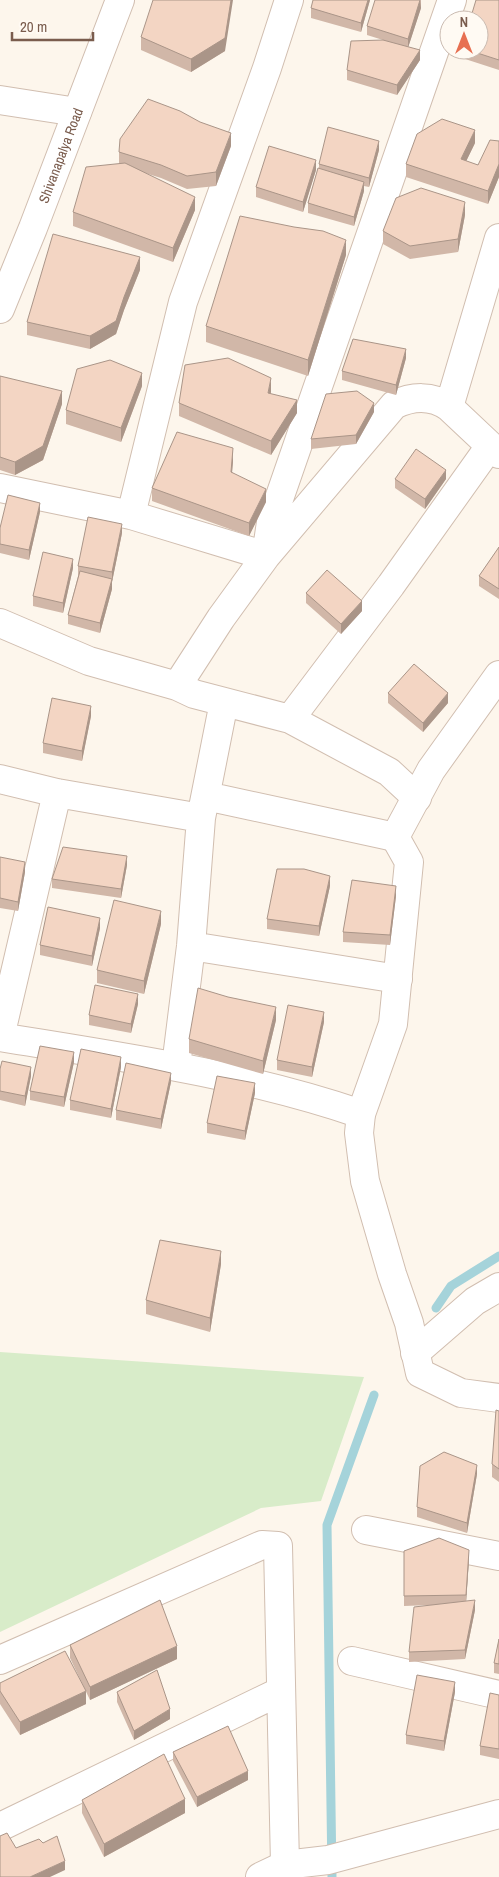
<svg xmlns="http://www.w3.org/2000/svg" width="499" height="1877" viewBox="0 0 499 1877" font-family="'Archivo Narrow',sans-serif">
	<rect width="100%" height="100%" fill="#fdf6ec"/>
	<path fill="#d8ecc9" d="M0,1352L364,1377L321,1501L261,1508L0,1632Z"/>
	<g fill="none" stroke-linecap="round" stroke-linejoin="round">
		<path stroke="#a5d3da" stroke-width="9" d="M436,1308L451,1286L499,1256
			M332,1877L327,1525L374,1395"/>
		<g stroke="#d1beb0" stroke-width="30">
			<path id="minor" d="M0,100L77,112
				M499,238L449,407L499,454
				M0,488L131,515L266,556L221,618L177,686
				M131,515L183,302L267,68L289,0
				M266,556L271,522L452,0
				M266,556L394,405C412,396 432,395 449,407
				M0,623L89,661L177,686L194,694L290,719L389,772L417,798
				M290,719L391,585L490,446
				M0,779L57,793L201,818
				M206,796L395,837
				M191,946L398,979
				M0,1037C122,1057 244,1074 361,1114
				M0,1037L57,793
				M176,1066L191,946L201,818L224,702
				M366,1530L499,1556
				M0,1660L262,1545L278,1546L285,1865
				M352,1661L499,1695
				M0,1827L281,1691"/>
		</g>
		<g stroke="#d1beb0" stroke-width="30">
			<g id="tertiary">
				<path id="s1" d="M0,309L33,228L120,0"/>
				<path d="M499,675L431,770L395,837L409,862L393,1024L361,1114L359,1133L365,1181L392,1274L409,1323L420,1373L461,1393L499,1398"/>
				<path d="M415,1353L475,1301L499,1287"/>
				<path d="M260,1877L285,1865L328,1860L499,1814"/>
			</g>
		</g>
		<use href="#minor" stroke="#fff" stroke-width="28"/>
		<use href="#tertiary" stroke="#fff" stroke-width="28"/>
	</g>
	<path fill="#d1b7a8" d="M370,0L361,32L311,18V8Z
		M421,0V8L408,47L420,60L397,95L347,80V70L383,40L367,35V26Z
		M499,0V70L462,58V50H479Z
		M141,37L225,51L191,72L141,50Z
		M499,141V177L488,204L406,177V164L475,143L466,161L478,165Z
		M231,146L216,186L187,189L161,178L145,173L195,210L173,262L73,226V212L119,164V152Z
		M379,150L369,187L364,186V191L354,226L308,213V203L319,168V164Z
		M316,170L303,212L256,197V187Z
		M465,215L458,252L410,259L383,244V231Z
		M346,255L308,376L206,342V326Z
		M140,270L124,310L116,334L90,349L27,335V322Z
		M406,358L396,395L342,380V371Z
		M0,376L62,404L43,460L15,475L0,470Z
		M142,386L121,442L66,424V410Z
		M271,392L270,394L297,413L271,455L179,416V403Z
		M374,412L356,444L311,449V439Z
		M233,461L232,472L266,502L249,536L152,501V488Z
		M395,479H446L425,509L395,488Z
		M40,512L29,560L0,553V528Z
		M122,533L112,582V589L100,633L68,624V615L78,576V566Z
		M499,547V599L479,586V576Z
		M73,568L63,613L33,606V596Z
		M306,593L362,611L341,634L306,603Z
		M388,693L448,703L423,732L388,703Z
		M91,716L82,761L43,753V743Z
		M0,857L25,872L18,911L0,908Z
		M127,865L121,898L52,888V879Z
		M330,886L319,936L267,929V919Z
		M396,896L390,945L343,942V932Z
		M161,924L144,994L97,983V970Z
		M100,928L92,966L40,955V945Z
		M228,997L276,1020L263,1074L189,1053V1039Z
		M138,1004L131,1033L89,1025V1015Z
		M324,1022L312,1077L277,1070V1060Z
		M74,1062L64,1107L30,1100V1091Z
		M121,1067L111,1118L70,1110V1100Z
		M0,1069L31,1076L25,1106L0,1100Z
		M171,1082L161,1129L116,1120V1110Z
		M255,1093L245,1140L207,1133V1123Z
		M221,1264L210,1332L146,1314V1300Z
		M499,1411V1482L492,1477V1464Z
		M477,1474L467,1533L417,1517V1507Z
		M404,1551L469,1559L466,1601L475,1610L465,1659L409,1662V1652L432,1605L404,1606Z
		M499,1639V1674L494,1673V1663Z
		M70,1645L177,1659L90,1700L70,1658Z
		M0,1683L86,1704L20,1735L0,1704Z
		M117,1692L170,1719L134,1740L117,1702Z
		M455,1692L444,1751L406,1744V1735Z
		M499,1695V1759L480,1755V1746Z
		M173,1752L248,1780L197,1807L173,1761Z
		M82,1800L185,1813L104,1857L82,1813Z"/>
	<path fill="#aa9588" d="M231,0H233L225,51L191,72V59Z
		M368,0H370L361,32V23Z
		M420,0L421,8L408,48V39Z
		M420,50V60L397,95V85Z
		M475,130V143L461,172V159Z
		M231,133V146L216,186V172Z
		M379,141V150L369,187V178Z
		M316,160V170L303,212V202Z
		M499,164V177L488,204V191Z
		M364,182V191L354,226V217Z
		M195,197V210L173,262V248Z
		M465,202V215L458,252V239Z
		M346,240V255L308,376V360Z
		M140,257V270L124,310L116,334L90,349V336Z
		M406,349V358L396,395V385Z
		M142,373V386L121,442V428Z
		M271,378V392L268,406V393Z
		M62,391V404L43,460L15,475V462Z
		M297,400V413L271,455V441Z
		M374,403V412L356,444V435Z
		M233,448V461L231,485V472Z
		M446,470V479L425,509V499Z
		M266,489V502L249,536V523Z
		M40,503V512L29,560V550Z
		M122,524V533L112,582V589L100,633V623L112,579V572Z
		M73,559V568L63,613V603Z
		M362,601V611L341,634V624Z
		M448,693V703L423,732V723Z
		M91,706V716L82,761V751Z
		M127,856V865L121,898V889Z
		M25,862V872L18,911V902Z
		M330,876V886L319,936V926Z
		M396,886V896L390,945V935Z
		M161,911V924L144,994V981Z
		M100,918V928L92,966V956Z
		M138,994V1004L131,1033V1024Z
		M276,1007V1020L263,1074V1061Z
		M324,1012V1022L312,1077V1067Z
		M74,1052V1062L64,1107V1097Z
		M121,1057V1067L111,1118V1109Z
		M31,1067V1076L25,1106V1096Z
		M171,1073V1082L161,1129V1119Z
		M255,1083V1093L245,1140V1131Z
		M221,1251V1264L210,1332V1318Z
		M477,1465V1474L467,1533V1523Z
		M469,1550V1559L466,1604V1595Z
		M475,1600V1610L465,1659V1650Z
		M177,1646V1659L90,1700V1687Z
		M455,1682V1692L444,1751V1741Z
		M86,1691V1704L20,1735V1722Z
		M170,1709V1719L134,1740V1731Z
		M248,1771V1780L197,1807V1797Z
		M185,1799V1813L104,1857V1844Z
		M65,1861V1870L50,1877H30Z"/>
	<path fill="#f3d5c3" stroke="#aa9588" d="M153,0H231L225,38L191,59L141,37Z
		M313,0H368L361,23L311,8Z
		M375,0H420L408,39L367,26Z
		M476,0H499V60L468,50H479V20H470Z
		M383,40L420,50L397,85L347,70L351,41Z
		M148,99L180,111L200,122L231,133L216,172L187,176L161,165L119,152L120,139Z
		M442,119L475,130L461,159L478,165L490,140L499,141V164L488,191L406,164L417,134Z
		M328,127L379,141L369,178L319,164Z
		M269,146L316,160L303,202L256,187Z
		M125,163L195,197L173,248L73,212L86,167Z
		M318,168L364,182L354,217L308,203Z
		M421,188L465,202L458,239L410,246L383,231L396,198Z
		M240,216L294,227L323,231L346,240L308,360L206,326Z
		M53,234L140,257L124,297L116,321L90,336L27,322Z
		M353,339L406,349L396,385L342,371Z
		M228,358L271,378L268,393L297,400L271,441L179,403L185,365Z
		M110,360L142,373L121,428L66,410L77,369Z
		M0,376L62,391L43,446L15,462L0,457Z
		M357,391L374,403L356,435L311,439L326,394Z
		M177,432L233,448L231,472L266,489L249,523L152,488Z
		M416,449L446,470L425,499L395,479Z
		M8,495L40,503L29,550L0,544V528Z
		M88,517L122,524L112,572L78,566Z
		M499,547V589L479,576Z
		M43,552L73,559L63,603L33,596Z
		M327,570L362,601L341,624L306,593Z
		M80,571L112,579L100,623L68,615Z
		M414,664L448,693L423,723L388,693Z
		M52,698L91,706L82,751L43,743Z
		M63,847L127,856L121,889L52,879Z
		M0,857L25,862L18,902L0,898Z
		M277,869H304L330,876L319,926L267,919Z
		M352,880L396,886L390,935L343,932Z
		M114,900L161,911L144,981L97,970Z
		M48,907L100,918L92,956L40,945Z
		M95,985L138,994L131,1024L89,1015Z
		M198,988L228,997L276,1007L263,1061L189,1039Z
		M288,1005L324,1012L312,1067L277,1060Z
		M40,1046L74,1052L64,1097L30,1091Z
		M81,1049L121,1057L111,1109L70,1100Z
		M2,1061L31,1067L25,1096L0,1091V1069Z
		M126,1063L171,1073L161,1119L116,1110Z
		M217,1076L255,1083L245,1131L207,1123Z
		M160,1240L221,1251L210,1318L146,1300Z
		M496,1410L499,1411V1469L492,1464Z
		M444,1452L477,1465L467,1523L417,1507L420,1466Z
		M439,1538L469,1550L466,1595L404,1596V1551Z
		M160,1600L177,1646L90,1687L70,1645Z
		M475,1600L465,1650L409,1652L414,1607Z
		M499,1639V1664L494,1663Z
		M65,1651L86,1691L20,1722L0,1691V1683Z
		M157,1670L170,1709L134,1731L117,1692Z
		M417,1675L455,1682L444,1741L406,1735Z
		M490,1693L499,1695V1749L480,1746Z
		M228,1726L248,1771L197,1797L173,1752Z
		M164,1754L185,1799L104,1844L82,1800Z
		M7,1833L16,1848L39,1839L43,1843L57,1836L65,1861L30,1877H0V1836Z"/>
	<g text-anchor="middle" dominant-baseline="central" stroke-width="4" stroke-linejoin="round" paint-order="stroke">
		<g font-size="14" fill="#7a5c4d" stroke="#fffaf3">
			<text stroke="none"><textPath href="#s1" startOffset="165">Shivanapalya Road</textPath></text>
		</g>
	</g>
	<g transform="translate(464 35)"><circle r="24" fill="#fffaf3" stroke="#cabbb1"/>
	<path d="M0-4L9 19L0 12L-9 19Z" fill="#e76f51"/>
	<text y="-8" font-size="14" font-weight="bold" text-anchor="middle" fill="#7a5c4d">N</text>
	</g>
	<path d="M12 32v8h81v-8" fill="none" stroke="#7a5c4d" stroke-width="2.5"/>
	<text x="20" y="32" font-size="15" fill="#7a5c4d" stroke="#fffaf3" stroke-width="4" paint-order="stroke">20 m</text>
</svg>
